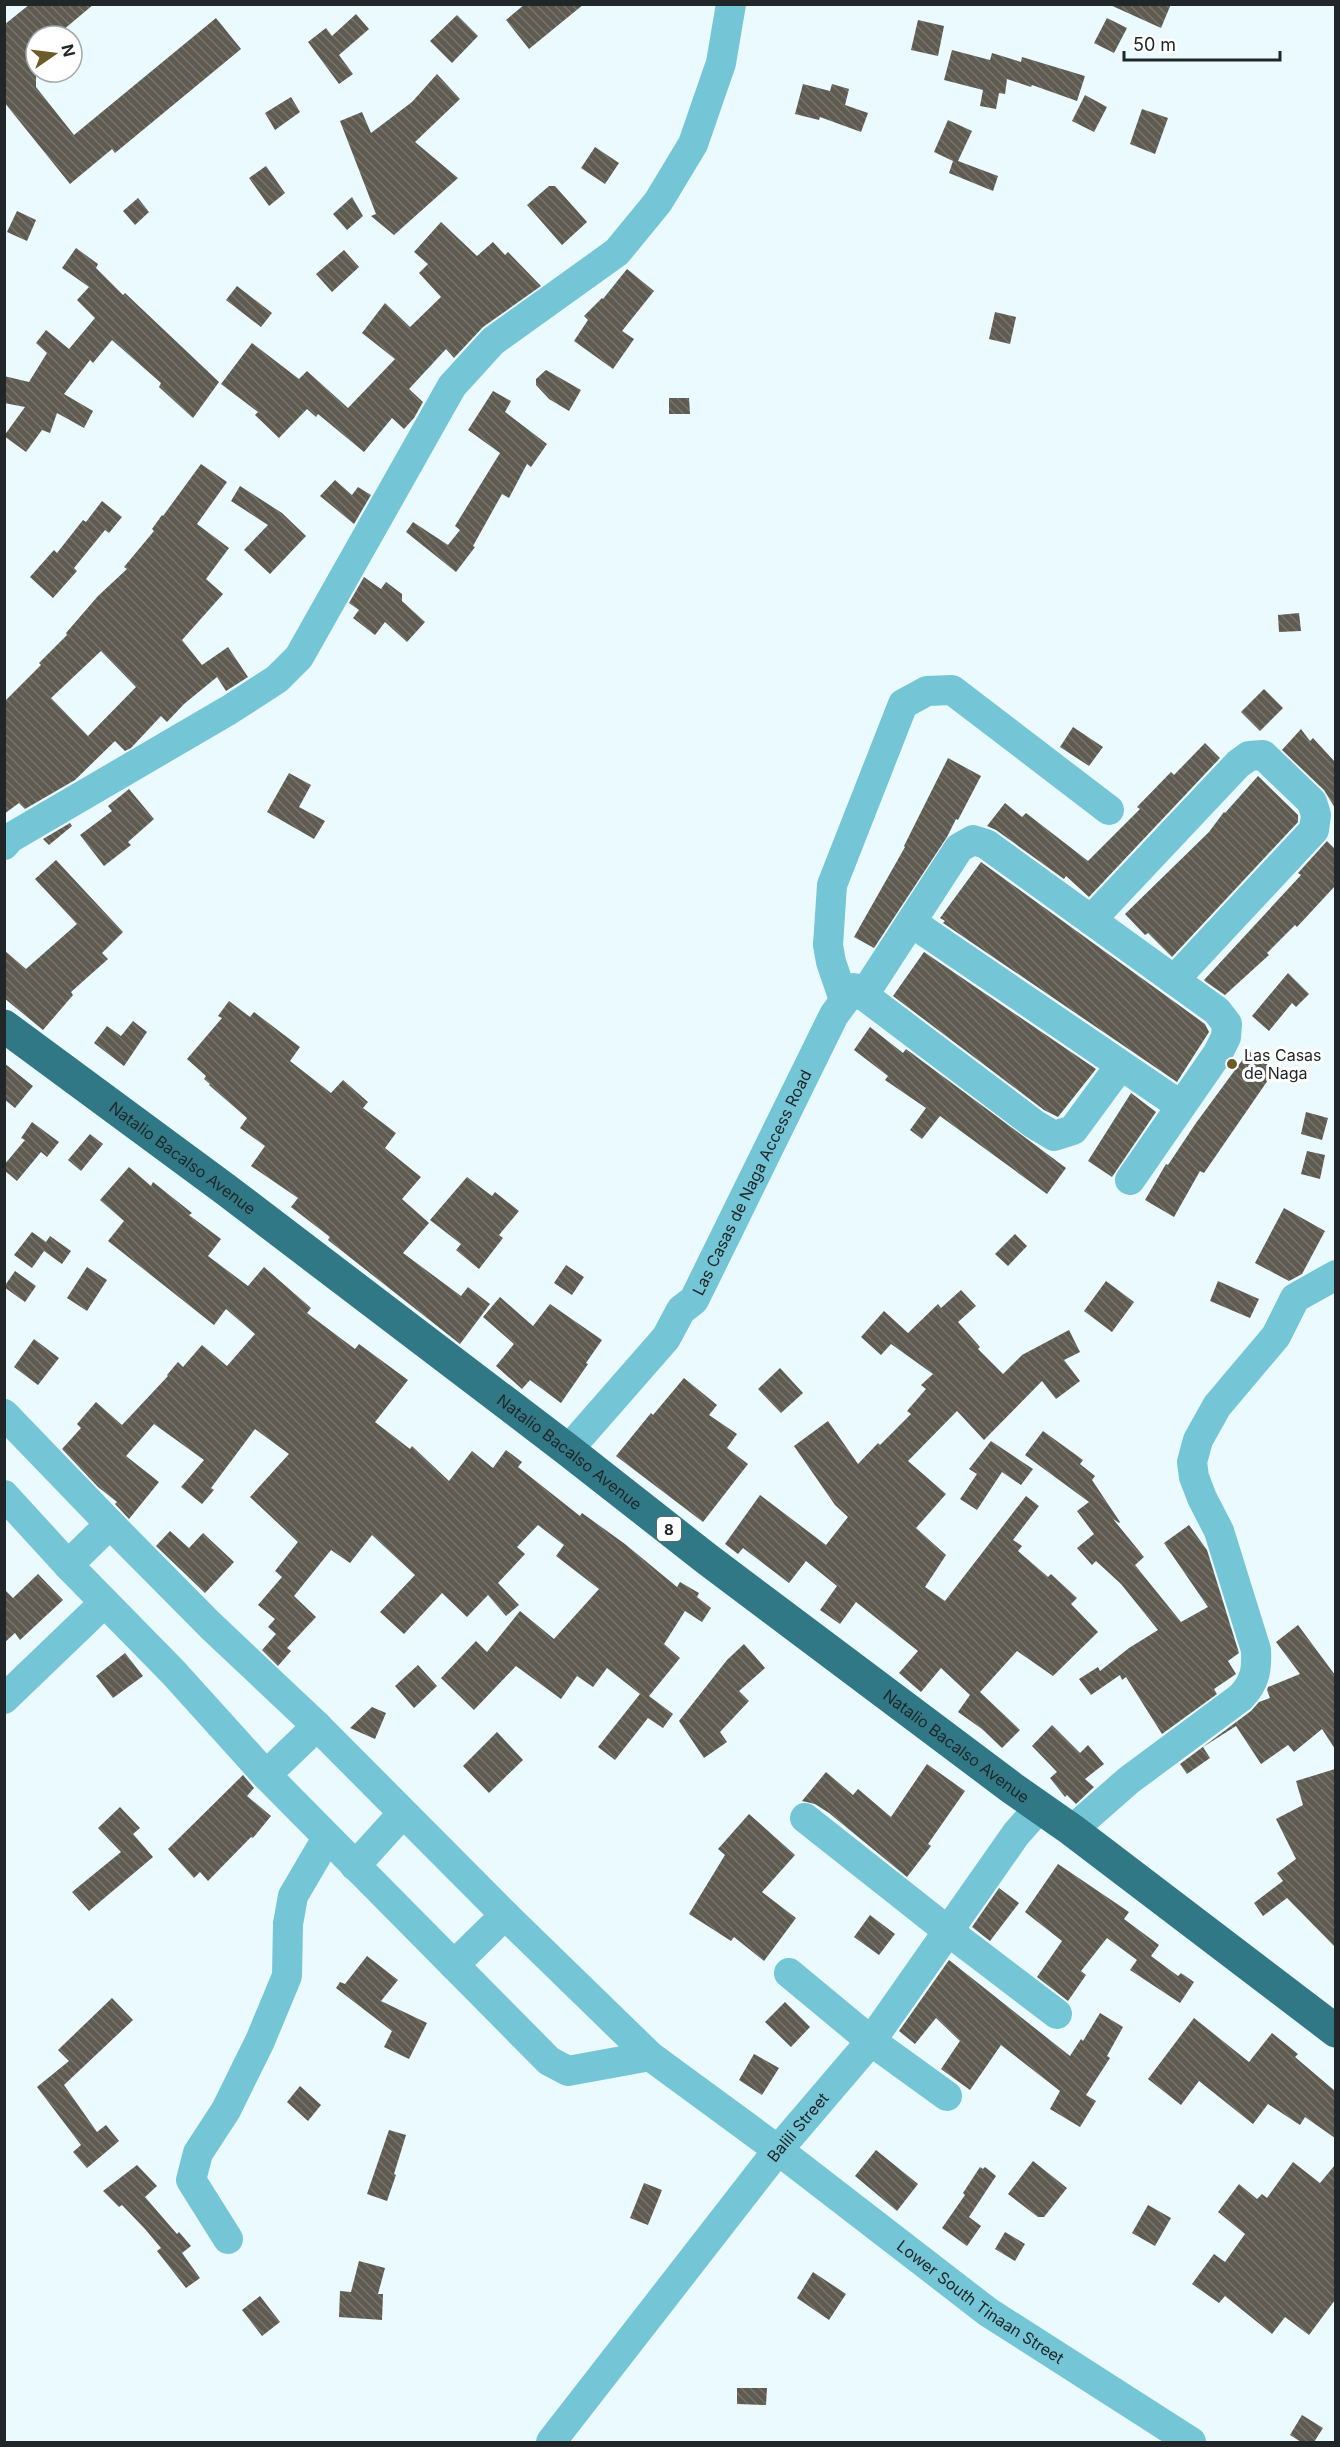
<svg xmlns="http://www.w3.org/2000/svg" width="1340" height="2447" viewBox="0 0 1340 2447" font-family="Inter,sans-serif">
	<defs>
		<pattern id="building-back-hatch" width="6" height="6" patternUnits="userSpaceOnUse" patternTransform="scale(1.5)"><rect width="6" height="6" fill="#5f5b50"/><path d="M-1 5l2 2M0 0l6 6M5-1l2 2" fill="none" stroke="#76746c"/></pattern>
	</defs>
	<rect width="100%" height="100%" fill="#eafafe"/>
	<path fill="url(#building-back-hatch)" fill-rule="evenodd" d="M30,4H94L56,36H36V87L74,135L216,18L241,49L115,153L112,149L70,184L4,102V25Z
		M525,4H584L529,49L506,20Z
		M1108,4H1171L1161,28Z
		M356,14L369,29L339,55L353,74L339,84L308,42L326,28L332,36Z
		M457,15L478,36L452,63L430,41Z
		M1107,18L1127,28L1114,53L1094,43Z
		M918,20L944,26L938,56L911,50Z
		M952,50L990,60L992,53L1021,62L1022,57L1085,76L1077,101L1032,85L1031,87L1007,79L1005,94L999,93L996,109L980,106L983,90L944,80Z
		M437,74L460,99L415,142L458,178L394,235L371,216L376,214L340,121L362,112L371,133L412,102Z
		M803,84L830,91L832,84L849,89L845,105L868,113L861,132L820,117L819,120L795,114Z
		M1085,95L1107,107L1094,132L1072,121Z
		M291,97L300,112L275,130L265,113Z
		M1142,109L1168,118L1155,154L1130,144Z
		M948,120L972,131L958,161L998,176L993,191L949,173L953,161L934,152Z
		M595,147L619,163L605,184L581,168Z
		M266,166L285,193L269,206L249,178Z
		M549,186H555L587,222L562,245L527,205Z
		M352,197L363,216L347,230L333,214Z
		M138,198L149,212L135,225L123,211Z
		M17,211L36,220L27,241L7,232Z
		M441,222L477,256L493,242L505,255L508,252L541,286L483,327L454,358L446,349L409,389L423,402L414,418L404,429L392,418L364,452L318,414L316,417L307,409L279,438L255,415L258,412L221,384L252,343L299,379L307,371L348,408L395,359L362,333L385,303L410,327L441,297L419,273L428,264L414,252Z
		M76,248L98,264L96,268L123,295L125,293L219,382L193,418L159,387L161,383L112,340L93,363L90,360L64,394L93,411L84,428L57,413L50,433L42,430L26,452L4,436L25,407L4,403V376L29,382L47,353L36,343L46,330L69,349L95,318L77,300L89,287L62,268Z
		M344,250L359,267L332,292L316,274Z
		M627,269L654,291L622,331L634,339L613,369L574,341L588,320L584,316L602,298L603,299Z
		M237,286L272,313L261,327L226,300Z
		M995,312L1016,317L1010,344L989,339Z
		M546,370L581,390L569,411L549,399L536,385V379Z
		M493,391L511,401L505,412L547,444L531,467L527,464L509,498L502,494L473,546L475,547L456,572L406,532L413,522L448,545L460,530L455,526L500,453L468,430Z
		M669,398H689L690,414H669Z
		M201,464L227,482L197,524L229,548L206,579L223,594L182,640L202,665L228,647L248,677L226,691L217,677L184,704L167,722L161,716L131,748L125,751L115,741L75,780L25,809L19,803L4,814V702L41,665L39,663L67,635L66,633L98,596L127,569L124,567L154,531L152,529L162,515L163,516ZM101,651L136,687L88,736L51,698Z
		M335,480L352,495L358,487L371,495L354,524L320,496Z
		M240,486L282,513L306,536L270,574L244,550L268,525L231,501Z
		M102,501L122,517L109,533L105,530L74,568L77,571L53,598L30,577L54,550L57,553L83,520L86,522Z
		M364,577L381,589L386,582L402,594V601L425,622L407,642L385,622L375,635L353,618L359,610L349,603Z
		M1299,613L1301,631L1279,632L1278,615Z
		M1264,689L1283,708L1260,731L1241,712Z
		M1073,727L1103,747L1089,766L1060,747Z
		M1301,729L1310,741L1313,738L1335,762V808L1324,790L1282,750Z
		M1205,743L1220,758L1089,897L1066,876L1064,879L996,830L987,826L1005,803L1022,817L1026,813L1088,861L1140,809L1137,807L1171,772L1174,775Z
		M948,758L981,776L958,820L956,819L947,837L874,948L854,937L905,847L904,846Z
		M289,773L311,785L299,807L325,821L314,839L267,812Z
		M1258,776L1298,815V822L1172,957L1148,933L1145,935L1125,914L1209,832L1224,812L1225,813Z
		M129,789L154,819L128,842L131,845L104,866L80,835L112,811L108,806Z
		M70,823L72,826L49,845L43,839Z
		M1327,841L1335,849V886L1297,927L1295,925L1267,953L1269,955L1225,995L1206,982L1204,980L1301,875L1298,873Z
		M56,860L123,932L102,953L108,959L71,992L73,995L43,1030L4,998V950L26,969L77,924L35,879Z
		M981,862L1205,1024L1209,1032L1177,1082L943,923L945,921L940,918Z
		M924,952L1096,1069L1058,1117L1044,1110L893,996Z
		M1288,973L1309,994L1296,1007L1292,1003L1269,1031L1252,1016Z
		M229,1001L250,1017L254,1012L300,1047L290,1061L331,1093L343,1080L368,1102L363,1108L396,1133L385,1148L421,1177L402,1199L429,1223L403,1253L461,1296L468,1287L490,1304L460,1344L328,1240L330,1237L291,1207L298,1198L251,1166L265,1146L240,1128L247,1118L209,1085L210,1084L204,1079L206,1076L187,1059L222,1018L218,1016Z
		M133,1021L147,1032L124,1066L94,1043L107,1026L121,1036Z
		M870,1027L903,1053L906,1049L1066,1168L1047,1194L940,1116L922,1139L910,1130L926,1108L885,1080L888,1076L854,1050Z
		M1249,1051L1275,1070L1204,1173L1200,1171L1174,1217L1145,1200L1166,1164L1168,1165L1196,1123Z
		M4,1063L33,1086L15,1108L4,1099Z
		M1131,1093L1156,1112L1112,1177L1088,1161Z
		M1306,1112L1328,1118L1322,1140L1301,1134Z
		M32,1122L59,1142L47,1157L41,1152L17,1181L4,1170V1165L25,1140L21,1138Z
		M90,1134L103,1144L81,1171L68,1160Z
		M1307,1151L1325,1155L1320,1179L1301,1174Z
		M129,1167L151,1186L153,1182L192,1213L189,1215L221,1239L208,1256L248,1286L264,1267L311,1308L307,1313L355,1349L359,1344L408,1380L375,1422L410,1449L412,1446L449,1481L472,1451L493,1468L506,1450L522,1462L518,1467L580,1516L582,1513L625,1544L677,1587L680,1582L699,1593L697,1597L711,1608L702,1622L685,1611L664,1644L680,1658L649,1696L673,1714L663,1728L648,1718L615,1760L598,1747L640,1694L607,1668L593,1687L577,1676L561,1699L516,1666L474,1710L441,1678L476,1641L487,1652L520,1611L554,1639L599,1589L556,1556L564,1545L538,1525L517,1547L525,1554L498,1583L519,1605L506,1616L488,1595L467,1617L442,1593L404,1634L380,1612L415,1575L372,1535L350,1563L331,1550L294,1596L316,1617L287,1648L291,1651L278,1666L262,1650L276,1634L268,1627L275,1619L258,1605L282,1577L275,1571L298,1542L250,1497L289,1454L255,1429L211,1488L214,1490L202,1504L181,1487L204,1460L154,1424L126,1456L159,1482L129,1519L115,1504L117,1502L98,1487L62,1449L81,1428L77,1424L96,1402L122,1425L168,1376L167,1375L178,1362L183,1367L202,1345L227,1366L255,1334L226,1309L214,1325L108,1241L124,1221L100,1200Z
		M467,1177L492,1196L495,1192L519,1211L499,1235L503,1238L479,1269L456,1250L461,1244L430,1220Z
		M1284,1208L1325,1231L1302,1274L1289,1281L1255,1263Z
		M32,1232L46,1242L50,1236L71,1251L62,1264L44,1251L32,1268L14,1255Z
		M1015,1234L1027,1246L1008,1266L995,1254Z
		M566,1265L584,1277L572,1295L554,1283Z
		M87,1267L107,1280L87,1311L67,1298Z
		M15,1271L36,1286L25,1302L4,1287Z
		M1106,1281L1134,1302L1112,1332L1084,1311Z
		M1218,1281L1259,1299L1250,1318L1210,1301Z
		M961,1290L976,1306L958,1322L980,1347L978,1349L1003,1374L1022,1355L1069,1330L1080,1352L1064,1360L1080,1381L1056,1399L1042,1381L984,1440L957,1411L908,1461L946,1494L916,1528L946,1555L925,1587L945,1601L1026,1496L1039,1506L1013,1540L1022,1546L1018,1551L1048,1577L1051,1574L1077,1598L1071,1604L1098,1632L1053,1676L1017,1651L980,1692L1020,1730L1002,1748L982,1729L958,1712L970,1695L941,1668L921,1692L899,1673L918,1651L856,1602L840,1624L820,1610L837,1586L806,1561L789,1583L743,1548L738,1554L725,1544L760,1495L826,1545L848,1517L835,1505L794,1446L828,1421L858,1464L878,1443L880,1445L911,1414L907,1411L926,1389L921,1385L933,1374L891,1344L881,1355L861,1337L884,1311L908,1333L938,1304L941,1308Z
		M500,1297L533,1326L550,1304L602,1340L586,1363L588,1364L561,1403L530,1380L522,1389L496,1366L514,1344L483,1317Z
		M34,1339L59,1358L38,1385L14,1367Z
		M780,1368L803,1393L781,1413L758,1389Z
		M684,1378L717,1405L709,1415L737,1434L727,1448L748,1464L703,1522L616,1456L651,1413L653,1415Z
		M1043,1431L1083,1460L1080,1464L1095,1476L1092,1480L1120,1522L1119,1523L1113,1519L1144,1557L1135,1565L1181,1622L1208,1607L1164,1543L1189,1525L1207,1550L1239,1653L1228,1661L1236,1674L1214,1689L1217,1694L1162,1734L1126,1677L1122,1680L1120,1675L1091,1695L1079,1679L1098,1667L1100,1671L1129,1648L1158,1630L1121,1584L1096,1561L1092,1565L1077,1548L1094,1534L1077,1511L1089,1502L1025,1455Z
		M991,1441L1033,1469L1021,1485L1002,1472L977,1510L960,1499L977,1474L969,1469Z
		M170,1531L189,1548L203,1533L234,1562L205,1593L156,1546Z
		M38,1574L63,1600L20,1640L15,1633L4,1643V1589L13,1598Z
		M1298,1625L1335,1675V1749L1322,1729L1294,1752L1288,1745L1261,1764L1236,1726L1203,1747L1210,1758L1187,1774L1180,1764L1251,1711L1259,1702L1270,1698L1267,1690L1268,1687L1300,1674L1276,1642Z
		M744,1644L765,1668L739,1691L749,1701L720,1732L727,1742L704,1758L679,1721L727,1660Z
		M125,1653L143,1676L113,1698L96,1676Z
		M418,1665L437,1686L414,1708L395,1686Z
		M372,1707L386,1713L375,1739L350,1728Z
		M1052,1725L1080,1753L1088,1745L1104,1764L1085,1779L1094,1787L1076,1804L1067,1795L1065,1797L1050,1778L1057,1772L1032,1746Z
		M497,1732L523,1760L489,1793L463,1766Z
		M927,1764L965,1791L928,1844L931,1846L907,1877L829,1813L815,1804L802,1801L826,1772L853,1795L858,1789L891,1817Z
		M1335,1769V1947L1287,1898L1263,1916L1254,1903L1283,1881L1277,1873L1296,1859L1276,1819L1303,1805L1296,1781Z
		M243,1775L254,1788L247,1796L271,1816L253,1838L251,1837L208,1881L200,1872L194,1878L168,1849Z
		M120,1807L140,1828L133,1834L153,1857L89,1911L72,1892L121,1852L98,1828Z
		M749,1814L795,1855L762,1892L796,1918L764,1961L734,1937L731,1941L689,1914L725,1855L718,1849Z
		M1058,1864L1129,1912L1124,1919L1159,1945L1151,1956L1178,1976L1181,1973L1194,1982L1180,2003L1130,1970L1137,1960L1107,1938L1081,1971L1086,1975L1068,2001L1037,1977L1062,1941L1025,1912Z
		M999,1888L1019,1903L990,1941L972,1927Z
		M870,1915L895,1934L879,1955L854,1937Z
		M367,1956L398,1980L381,2001L427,2023L409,2059L384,2047L392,2031L336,1988L340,1982L345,1984Z
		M949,1960L1070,2056L1081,2039L1083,2041L1100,2013L1123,2027L1107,2056L1110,2058L1086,2095L1096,2101L1080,2127L1050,2109L1060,2091L1001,2045L970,2090L941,2069L960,2041L936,2018L915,2044L899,2031Z
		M112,1998L133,2020L64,2085L97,2132L106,2125L119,2141L87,2168L73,2152L81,2145L37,2087L69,2061L58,2050Z
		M785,2002L810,2027L791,2047L765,2022Z
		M1194,2018L1249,2062L1272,2033L1298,2054L1295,2057L1335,2091V2138L1305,2117L1300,2125L1268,2104L1253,2124L1199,2081L1181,2105L1148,2079Z
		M754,2054L779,2068L762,2095L739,2080Z
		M300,2086L321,2105L308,2121L287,2102Z
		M389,2130L406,2135L394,2174L396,2175L387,2201L367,2194Z
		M876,2150L918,2184L897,2211L855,2176Z
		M1033,2161L1067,2188L1044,2217H1038L1008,2194Z
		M1293,2162L1320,2183L1335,2165V2300L1309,2335L1285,2317L1272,2334L1225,2296L1219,2303L1192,2284L1214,2254L1225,2262L1245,2234L1218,2212L1239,2184L1257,2199L1262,2194L1267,2198Z
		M137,2165L157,2186L145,2197L177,2234L179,2232L191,2246L182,2253L200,2278L186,2288L157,2251L161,2248L145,2229L122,2205L119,2207L103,2191Z
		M980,2167L983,2169L985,2167L996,2176L969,2217L981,2226L967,2246L942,2228L965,2195L963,2193Z
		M644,2183L662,2190L648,2225L630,2218Z
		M1148,2205L1171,2218L1155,2246L1132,2233Z
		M1005,2232L1025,2244L1015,2261L995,2249Z
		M359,2261L385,2268L378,2294H383L382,2320L339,2317L340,2291L351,2292Z
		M813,2272L846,2294L829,2320L797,2298Z
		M260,2296L280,2322L262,2336L242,2310Z
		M737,2388H767L766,2405L737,2404Z
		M1302,2415L1323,2428L1314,2442H1301L1290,2435Z"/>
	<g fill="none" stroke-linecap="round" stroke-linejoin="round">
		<g stroke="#74c5d6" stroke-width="30">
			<path d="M4,845L10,838L229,710L277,679L299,657L452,386L493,341L617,252L658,202L693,144L721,63L731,4"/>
			<path d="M1091,920L1238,764L1249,756L1263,755L1312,802L1316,815L1314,830L1174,980"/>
			<path d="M911,922L1181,1106"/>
			<path d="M863,996L959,848L973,840L986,844L1217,1011L1227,1024L1226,1037L1218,1053L1130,1180"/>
			<path d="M844,1000L831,962L828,945L832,885L903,704L927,691L952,690L1109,810"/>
			<path id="s1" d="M4,1414L110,1524L211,1626L317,1726L505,1915L650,2056L778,2150L988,2312L1191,2442"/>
			<path id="s2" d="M568,1450L666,1338L681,1310L694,1300L834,1015L854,988L1034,1124L1054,1136L1073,1130L1120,1066"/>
			<path d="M4,1495L68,1565"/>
			<path d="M110,1524L68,1565L173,1672L266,1775L317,1726"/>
			<path d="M4,1699L104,1603"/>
			<path d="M266,1775L549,2061L568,2071L650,2056"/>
			<path d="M805,1818L948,1931L1057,2014"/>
			<path d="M1072,1830L1129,1780L1241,1697C1255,1682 1257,1670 1256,1650L1219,1531L1202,1498L1194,1477L1192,1462L1198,1440L1217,1406L1276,1336L1295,1298L1336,1275"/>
			<path d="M355,1866L403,1813"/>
			<path d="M454,1965L505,1915"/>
			<path d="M789,1973L871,2041L947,2096"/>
			<path d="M228,2239L191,2180L198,2153L226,2110L260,2041L287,1976L288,1924L293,1896L327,1838"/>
			<path id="s3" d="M551,2442L778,2150L871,2041L1016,1834L1039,1808"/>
		</g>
		<path stroke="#317887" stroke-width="33" id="s4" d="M4,1026L225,1189L568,1450L707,1559L1012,1788L1072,1830L1336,2031"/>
	</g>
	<circle fill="#6c5c2a" stroke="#fff" stroke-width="2" cx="1232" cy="1064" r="6"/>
	<g text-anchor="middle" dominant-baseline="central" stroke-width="6" stroke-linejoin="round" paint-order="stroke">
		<rect fill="#fff" stroke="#646868" stroke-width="1.5" x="657" y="1517" width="24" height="24" rx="4.5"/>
		<g font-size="15" font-weight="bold" fill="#212728">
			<text x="669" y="1529">8</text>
		</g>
		<g font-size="16" fill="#212728" stroke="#fff" text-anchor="start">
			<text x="1244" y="1055">Las Casas<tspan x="1244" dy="18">de Naga</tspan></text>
		</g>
		<g font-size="16" fill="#212728" stroke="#fff">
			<text stroke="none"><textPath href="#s4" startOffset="222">Natalio Bacalso Avenue</textPath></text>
			<text stroke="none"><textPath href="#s2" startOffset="328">Las Casas de Naga Access Road</textPath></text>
			<text stroke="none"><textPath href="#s4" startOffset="708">Natalio Bacalso Avenue</textPath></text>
			<text stroke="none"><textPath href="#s4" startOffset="1194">Natalio Bacalso Avenue</textPath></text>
			<text stroke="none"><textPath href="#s3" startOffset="400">Balili Street</textPath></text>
			<text stroke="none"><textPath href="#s1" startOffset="1323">Lower South Tinaan Street</textPath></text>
		</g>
	</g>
	<rect width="1340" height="2447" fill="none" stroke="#212728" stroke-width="12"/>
	<g transform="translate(54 54) rotate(76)"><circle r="28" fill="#ffffff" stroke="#a6a9a9" stroke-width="1.5"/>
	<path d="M0-4.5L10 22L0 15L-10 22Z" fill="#6c5c2a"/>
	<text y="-9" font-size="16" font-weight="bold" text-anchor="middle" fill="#212728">N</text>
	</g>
	<path d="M1124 51v9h156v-9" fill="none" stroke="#212728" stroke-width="3"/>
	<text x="1133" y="51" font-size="18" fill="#212728" stroke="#ffffff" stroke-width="4.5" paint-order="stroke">50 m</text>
</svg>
